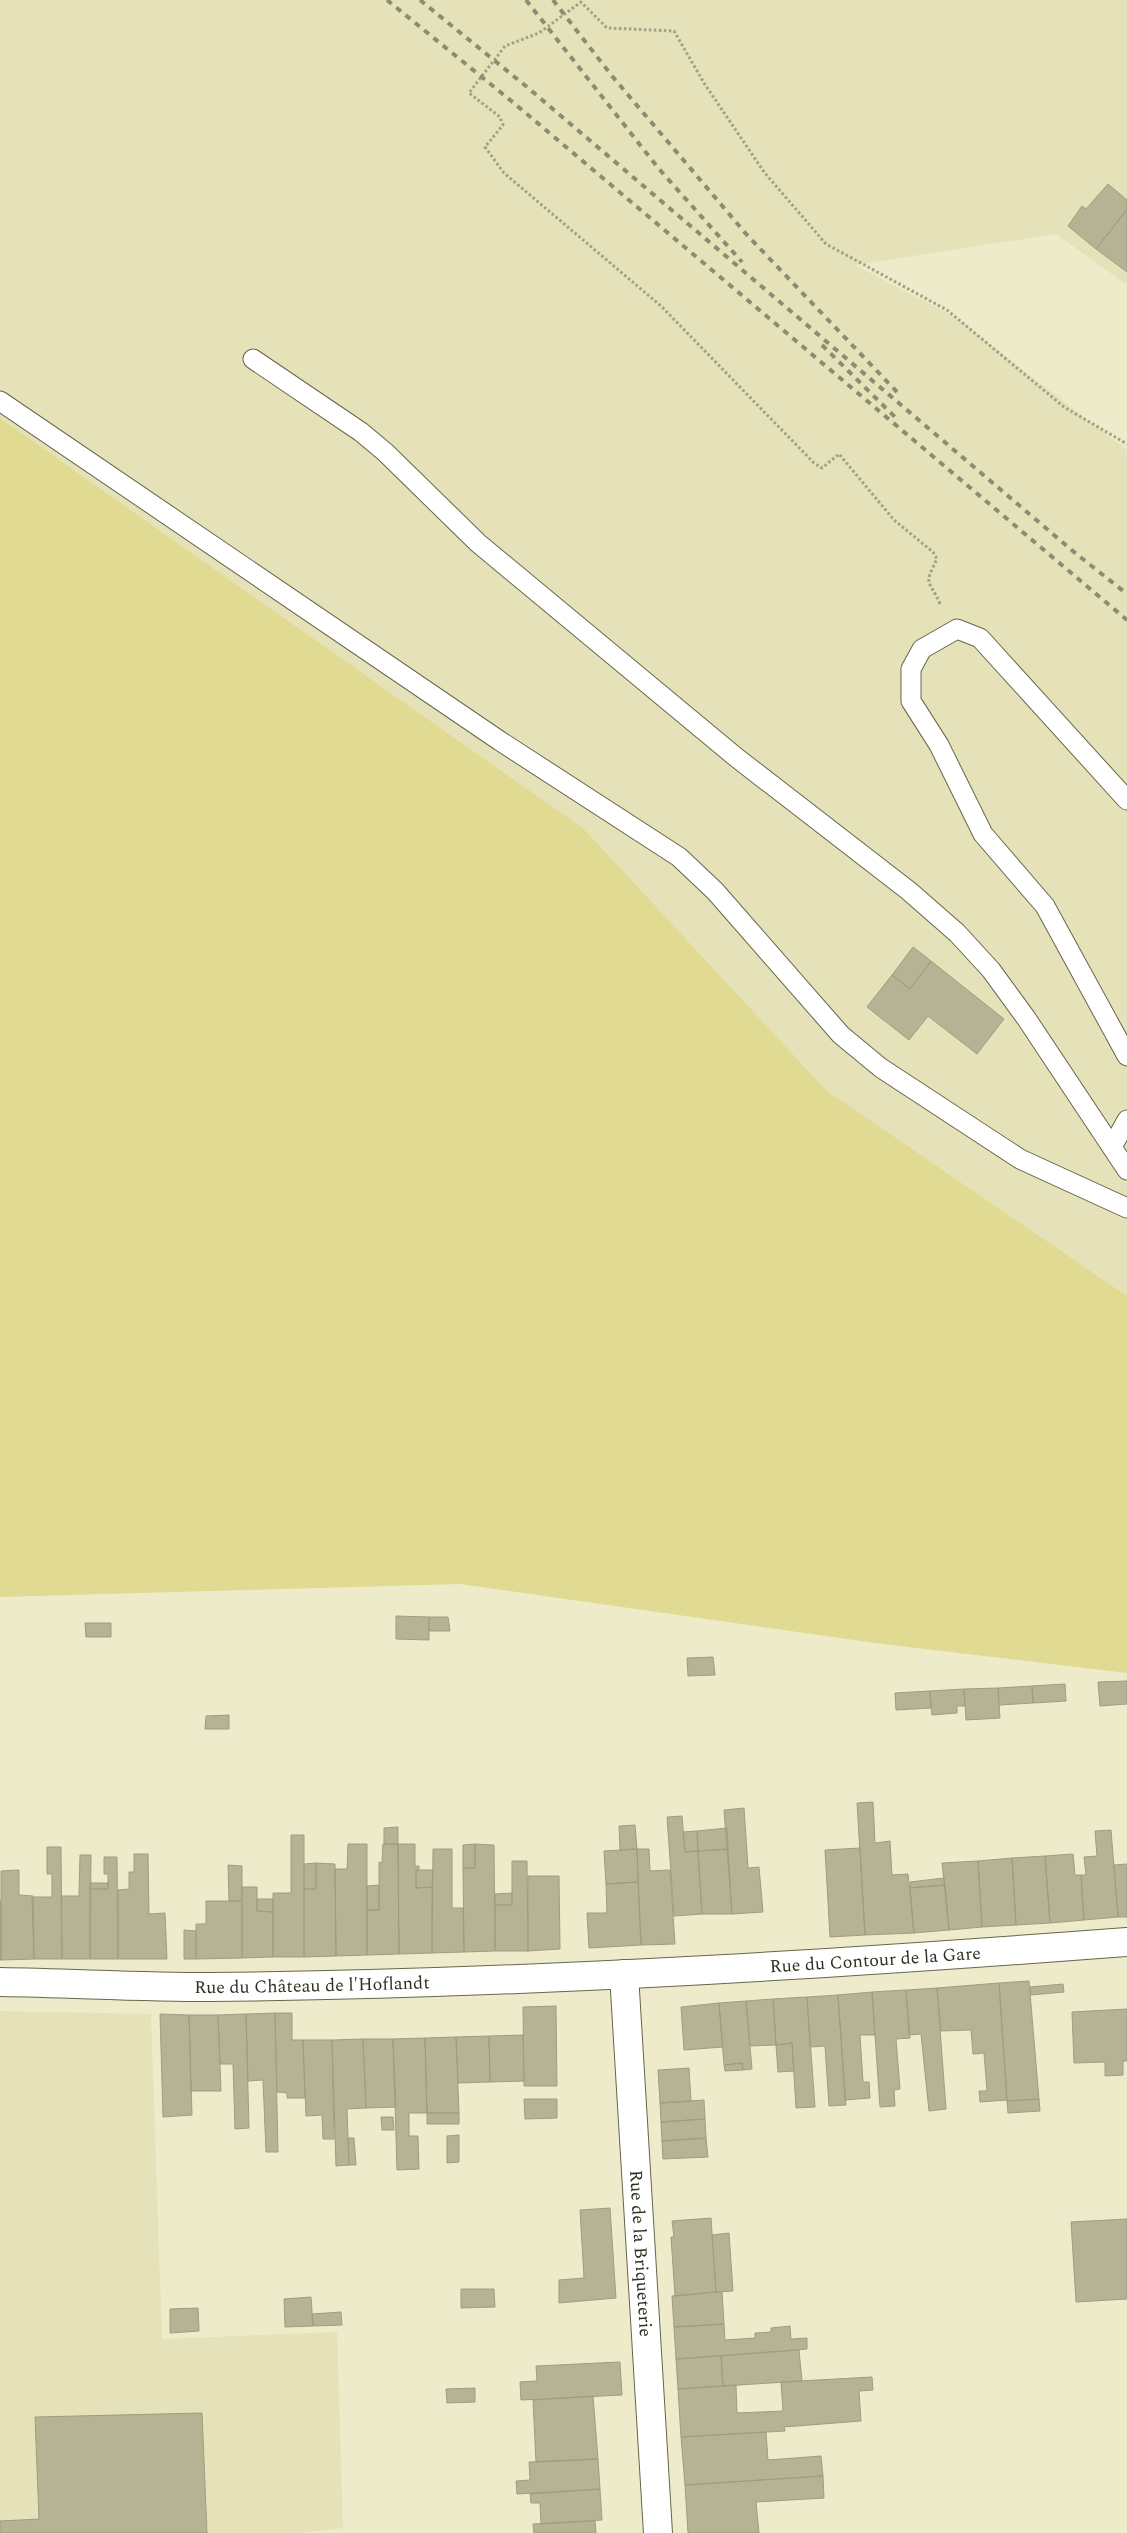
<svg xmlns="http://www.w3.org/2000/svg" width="1127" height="2533" viewBox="0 0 1127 2533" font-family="Spectral,serif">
	<rect width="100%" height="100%" fill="#eeebca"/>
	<path fill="#e5e2b9" d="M0,0H1127V285L1056,234L855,265L955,317L1127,450V1296L826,1090L584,829L0,418Z
		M0,2011L151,2014L162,2339L337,2332L343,2528L299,2533H0Z"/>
	<path fill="#e1da92" d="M0,418L584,829L826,1090L1127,1296V1673L875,1643L460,1584L0,1597Z"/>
	<path fill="#b6b394" stroke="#a09d7e" d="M1108,184L1127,200V209L1096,249L1068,226L1082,206L1086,209Z
		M1127,209V272L1096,249Z
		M913,947L931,961L910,989L892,975Z
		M931,961L1004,1019L977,1054L928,1016L909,1040L867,1007L892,975L910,989Z
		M396,1616L429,1617V1640L396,1639Z
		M429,1617H448L450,1631H429Z
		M85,1623H111V1637H86Z
		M713,1657L715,1675L688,1676L687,1658Z
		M1127,1681V1704L1100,1706L1098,1682Z
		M1065,1684L1066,1701L1033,1703L1032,1686Z
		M1032,1686L1033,1703L999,1705L998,1688Z
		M998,1688L1000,1718L966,1720L964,1689Z
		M964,1689L965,1706H957V1713L932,1715L930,1691Z
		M930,1691L931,1708L896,1710L895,1693Z
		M229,1715V1729H205L206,1716Z
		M873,1802L875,1843L890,1841L892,1875L908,1874L914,1933L865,1935L857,1803Z
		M744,1808L748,1868L759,1867L763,1912L732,1914L724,1810Z
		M682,1816L685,1852L698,1851L702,1914L674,1916L667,1817Z
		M635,1825L637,1849L620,1850L619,1826Z
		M398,1827V1844H384V1828Z
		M727,1828L728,1849L698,1851L697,1831Z
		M1111,1830L1118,1917L1084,1920L1081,1875H1086L1084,1857L1097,1856L1095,1831Z
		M697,1831L698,1851L685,1852L683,1832Z
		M291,1835H304V1957H273V1893H291Z
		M348,1844H367V1955L336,1956L335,1869H347Z
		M383,1844H398L399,1954L367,1955V1910H379V1862L382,1863Z
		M398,1844H415V1866H419V1870H416V1888L432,1887V1953L399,1954Z
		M475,1844L494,1845L495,1951L464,1952L463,1868H475Z
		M475,1844V1868H463V1845Z
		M47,1847H61L62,1959H34L32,1897H52V1874H47Z
		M860,1848L865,1935L830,1937L825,1850Z
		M433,1849H452V1908H463L464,1952L432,1953Z
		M637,1849H649L650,1871L670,1870L675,1944L641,1945Z
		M637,1849L638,1882L606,1884L604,1851Z
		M728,1849L732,1914H702L698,1851Z
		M134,1854H148L149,1914L165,1913L167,1959H118V1890L129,1889V1872H134Z
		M1073,1854L1075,1875H1081L1084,1920L1050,1923L1045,1856Z
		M80,1855H91L90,1959H62L61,1896H79Z
		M1045,1856L1050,1923L1016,1925L1012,1858Z
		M104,1857H117L118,1959H90V1889H108V1874H104Z
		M1012,1858L1016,1925L982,1927L978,1861Z
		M512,1861H527L528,1951H495V1905H512Z
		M978,1861L982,1927L949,1930L942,1863Z
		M316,1863V1889H304V1864Z
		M316,1863L335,1864L336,1956L304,1957V1889H316Z
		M1127,1864V1917H1118L1114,1865Z
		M228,1865L242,1866V1901H229Z
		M19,1870V1895L33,1896L34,1959L1,1960V1871Z
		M416,1870H433L432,1887L416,1888Z
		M528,1876H559L560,1949L528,1951Z
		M944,1878L945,1885L910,1888V1882Z
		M638,1882L641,1945L589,1948L587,1913H607L606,1884Z
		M90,1883H108V1889H90Z
		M379,1885V1910H367V1886Z
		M945,1885L949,1930L914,1933L910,1888Z
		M242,1887H257V1911L273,1912V1957L242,1958Z
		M512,1893V1905H495V1894Z
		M257,1899H273V1912L257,1911Z
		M0,1901H1V1960H0Z
		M206,1901H242V1958L196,1959V1924H206Z
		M184,1930L196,1931V1959H184Z
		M1029,1981L1039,2099L1007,2101L999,1983Z
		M999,1983L1007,2100L980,2102L979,2091H987L984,2053L973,2054L971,2030L941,2031L937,1988Z
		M1063,1984L1064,1992L1031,1995L1030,1987Z
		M937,1988L946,2109L929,2111L921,2034L909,2035L906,1990Z
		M906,1990L910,2038L896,2039L900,2089L894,2090L895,2106L880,2107L872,1992Z
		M872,1992L875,2035H860L863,2082H869L870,2098L845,2100L838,1995Z
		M838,1995L846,2105L829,2106L825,2046L810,2047L807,1997Z
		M807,1997L815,2107L796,2108L792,2043L776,2045L773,1999Z
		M773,1999L776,2045L750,2046L746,2001Z
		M746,2001L752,2069L743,2070L742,2063L724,2065L719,2003Z
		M719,2003L723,2047L684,2050L681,2007Z
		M556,2006L557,2086H524L523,2007Z
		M1127,2009V2061H1123V2075L1105,2076V2062L1074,2063L1072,2012Z
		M275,2013L278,2152H266L263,2080L248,2081L246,2014Z
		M275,2013H292V2040H303L305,2098H287V2093L277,2092Z
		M160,2014L189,2015L192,2115L163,2117Z
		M246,2014L249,2128L235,2129L233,2064H220L218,2015Z
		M189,2015H218L221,2091H191Z
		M523,2035L524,2081L490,2082L489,2036Z
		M489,2036L490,2082L458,2083L456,2037Z
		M456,2037L459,2113H427L425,2038Z
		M425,2038L427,2113H409V2136H418L419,2169L397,2170L393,2039Z
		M363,2039L366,2108L347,2109L349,2165L336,2166L332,2040Z
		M363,2039H393L396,2107L366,2108Z
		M303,2040H332L334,2139H323L322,2115L306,2116Z
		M792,2043L794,2071L778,2072L776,2045Z
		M742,2063L743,2070L725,2071L724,2065Z
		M689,2068L691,2101L660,2103L658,2070Z
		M524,2099H557V2118L525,2119Z
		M1039,2099L1040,2111L1008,2113L1007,2101Z
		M704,2100L705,2119L661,2122L660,2103Z
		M427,2113H459V2124H427Z
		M381,2117H393L394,2130H382Z
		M705,2119L706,2138L662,2141L661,2122Z
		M459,2135V2162L447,2163V2136Z
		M348,2138H354L356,2165H349Z
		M706,2138L708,2157L663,2159L662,2141Z
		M610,2208L616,2298L559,2303V2280L584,2278L580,2210Z
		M711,2218L716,2292L675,2296L671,2237H674L672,2221Z
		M1127,2219V2299L1076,2302L1071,2222Z
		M729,2233L733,2291L716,2292L712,2235Z
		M461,2289H494L495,2307L461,2308Z
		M716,2292H722L724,2324L674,2327L672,2296Z
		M311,2297L313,2326L285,2327L284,2299Z
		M198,2308L199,2331L170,2333V2309Z
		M341,2312L342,2325L313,2326L312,2314Z
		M724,2324L725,2340L755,2338V2333L771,2332V2328L790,2326L791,2339L807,2338V2349L676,2359L674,2327Z
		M799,2350L802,2381L723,2386L721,2356Z
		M721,2356L723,2386L678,2389L676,2359Z
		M620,2362L622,2395L521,2400L520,2382L537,2381L536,2366Z
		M872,2377L873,2390L859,2391L861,2421L784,2427L785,2431L681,2437L678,2389L736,2385L737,2413L783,2411L781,2382Z
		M475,2388V2402L447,2403L446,2389Z
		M593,2396L598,2459L536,2462L533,2400Z
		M202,2413L207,2533H0V2521L39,2519L35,2417Z
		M766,2432L768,2460L821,2456L823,2476L685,2485L681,2437Z
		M598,2459L600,2489L517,2494L516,2481L530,2480L529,2462Z
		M823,2476L824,2498L756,2502L759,2533H688L685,2485Z
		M600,2489L602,2520L541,2524L540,2503H531L530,2494Z
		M595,2521L596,2533H534L533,2524Z"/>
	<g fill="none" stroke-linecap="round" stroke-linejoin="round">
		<g stroke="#686649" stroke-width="21">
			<path id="lane" d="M253,359L361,432L385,452L478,543L737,758L909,891L957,933L991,970L1026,1018L1127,1170
				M0,401L500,741L679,857L715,891L841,1035L881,1068L1020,1159L1127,1208
				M1127,800L980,638L957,629L922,649L911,669V701L939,745L983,834L1045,906L1127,1056
				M1112,1147L1127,1120"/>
		</g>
		<g stroke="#686649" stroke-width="30">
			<g id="street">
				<path id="s1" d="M624,1974L658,2533"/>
				<path id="s2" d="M0,1982C70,1983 140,1987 210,1987C516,1984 822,1965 1127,1942"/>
			</g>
		</g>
		<path stroke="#a19f86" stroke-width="3" stroke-dasharray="2.5 2.5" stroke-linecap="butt" d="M940,604C929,578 923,587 937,559L933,552L894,520L839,454L822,468L814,463L661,306L504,173L485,147L503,125L500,117L469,93L505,46L539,33L581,2L607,28L674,31L704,83L764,172L826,244L947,310L1064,407L1127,444"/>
		<use href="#lane" stroke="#fff" stroke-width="19"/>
		<use href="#street" stroke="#fff" stroke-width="28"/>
		<path stroke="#8d8b74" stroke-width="4" stroke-dasharray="6 6" stroke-linecap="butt" d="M387,0L515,104L1127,620
			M420,0L527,87L1074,552L1127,594
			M526,0L659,169L742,262
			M553,0L612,76L747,235L897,392
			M822,345L897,419"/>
	</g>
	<g text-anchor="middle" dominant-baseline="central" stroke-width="4" stroke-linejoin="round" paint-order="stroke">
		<g font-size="18" fill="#302f22" stroke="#fbf9d7">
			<text stroke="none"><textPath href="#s2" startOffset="876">Rue du Contour de la Gare</textPath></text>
			<text stroke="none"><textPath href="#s2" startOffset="312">Rue du Château de l'Hoflandt</textPath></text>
			<text stroke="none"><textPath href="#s1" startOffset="280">Rue de la Briqueterie</textPath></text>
		</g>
	</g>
</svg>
